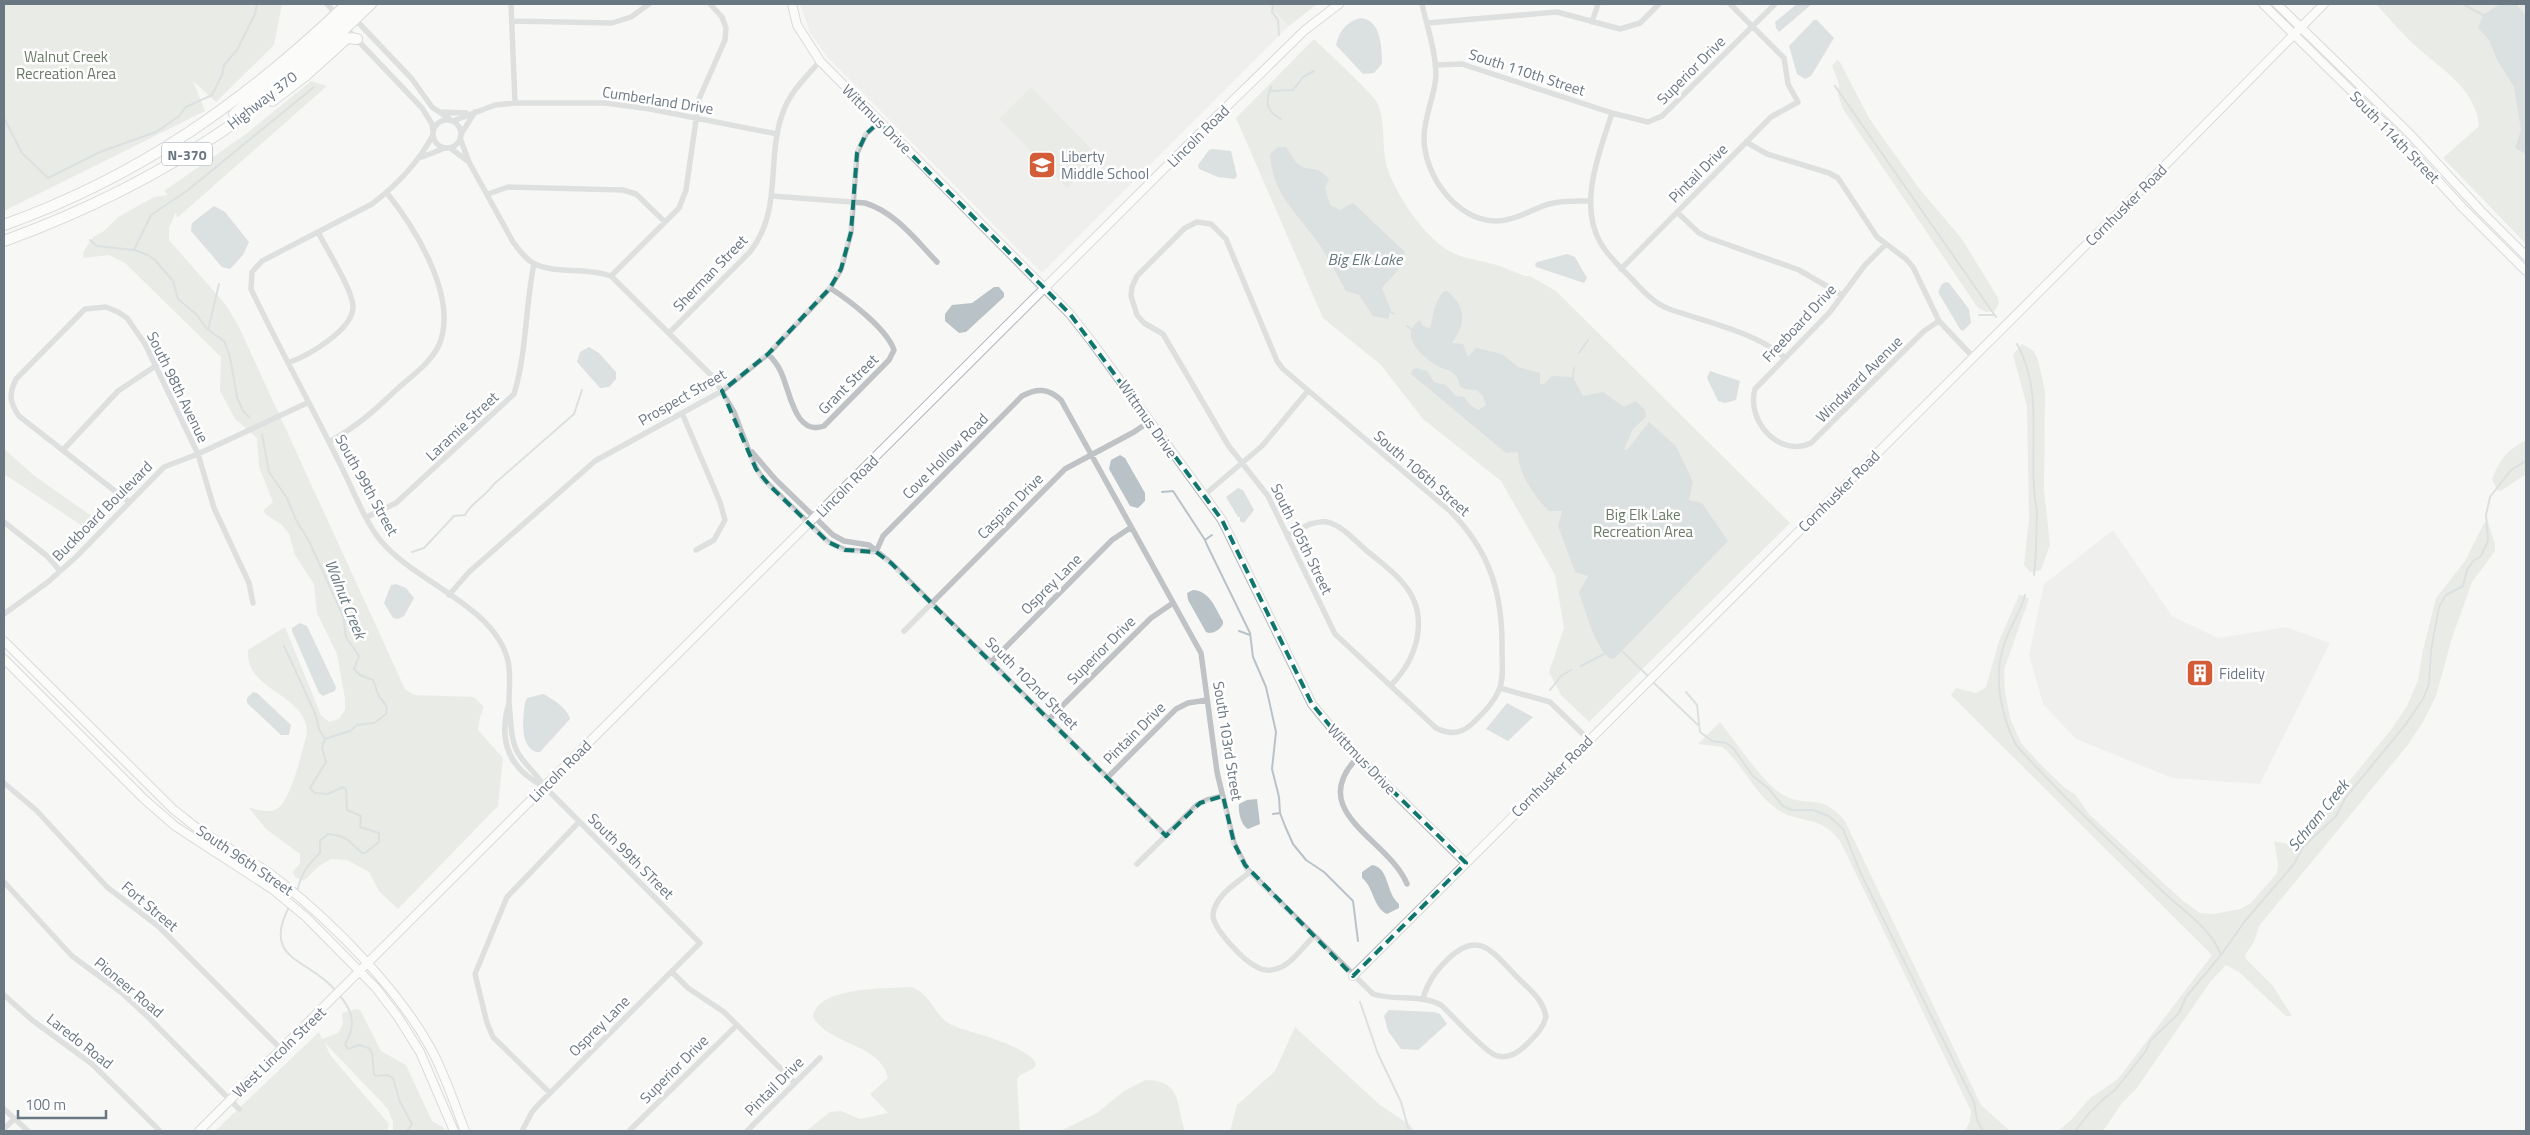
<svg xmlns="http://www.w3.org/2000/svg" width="2530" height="1135" viewBox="0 0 2530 1135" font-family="'Titillium Web',sans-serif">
	<rect width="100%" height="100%" fill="#f7f7f5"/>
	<path fill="#e5e6e5" d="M800,4H1267L1289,26L1043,272L1040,271L828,58L810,33Z
		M2113,530L2172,616L2218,638L2286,627L2330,643L2260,784L2172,778L2076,739L2043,704L2029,655L2044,584Z"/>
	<path fill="#d7dcd4" d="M4,4H282L274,45L216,102L193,81L205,111L4,211Z
		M1267,4H1317L1289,26Z
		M2376,4H2526V244L2443,158L2479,126C2476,90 2444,71 2419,49C2403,35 2390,19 2376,4Z
		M1314,39C1325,50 1374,94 1378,104C1386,124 1381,146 1387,167C1395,194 1427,241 1453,253C1466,259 1479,260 1493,264C1504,267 1514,272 1525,276H1530L1556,291L1790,523L1589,722L1561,695L1549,672L1564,628L1555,575L1501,481L1423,419L1381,365L1323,318L1236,118Z
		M1837,60L1840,62L1869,118L1918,187L1962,239L1998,298L1999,303L1995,311L1986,312L1978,308L1843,109L1838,95L1839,84L1832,66Z
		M311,81L327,86L177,218L176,212L169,228V240L226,305L239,327L405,689L414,695L474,697L484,707L480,717L478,730L503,758L498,806L398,909L379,891L369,872L347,860L331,859L319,866L304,881L295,877L293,872L300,863V854L266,829L249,808C257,809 267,813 275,810C291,804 302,750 307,733C307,693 245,692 248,650L285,627L321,715L329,722L339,719L345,710V699L337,654L317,613L314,584L295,555L289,534L282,525L265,514L264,510L273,502L259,467L257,438L235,419L225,400L220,391L221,357L125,263L109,255L83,258L84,251L93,237L104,231L118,217L154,197L168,195L164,191L246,134Z
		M1031,87L1099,157L1067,188L999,119Z
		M2022,344L2034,351L2038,360L2045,391L2044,490L2050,545L2041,570L2030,572L2024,565L2029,519L2027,406L2013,355Z
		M2526,440V474L2501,491L2497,490L2492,479C2501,458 2506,451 2526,440Z
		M4,449L36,477L96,519V527L87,529L4,474Z
		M2488,522L2495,544V551L2472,582L2452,638L2436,696L2423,722L2407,746L2259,926L2254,942L2245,955L2247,960L2273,986L2292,1016H2286L2239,972L2226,965L2211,981L2136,1089L2122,1103L2103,1131H2058L2070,1121L2090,1098L2118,1079L2212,955L1951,695L1956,688L1976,693L1986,687L1999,641L2019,595H2022L2029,599L2004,670L2005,691L2010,718L2021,743L2045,769L2066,789L2075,794L2089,814L2182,900L2200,913L2214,914L2240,909L2251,903L2277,873L2278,864L2274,841C2286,844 2293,846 2303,838L2390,731L2407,706L2418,680L2423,650L2436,598L2465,561L2484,523Z
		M1720,722C1736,742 1763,783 1783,795C1809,809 1820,791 1845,821L1981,1105L2009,1130L2016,1131H1965L1970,1121L1971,1111L1840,841C1818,812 1797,826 1773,806C1752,790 1742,763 1722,747L1698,744Z
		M909,987C929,989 935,1019 954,1026C972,1033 1029,1046 1036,1064L1034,1068L1019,1076L1017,1080L1020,1131H806L830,1112L841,1111L860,1119L888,1113L870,1094L888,1078C880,1043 830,1046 813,1017C817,986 886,989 909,987Z
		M356,1009L360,1010L381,1051L406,1065L432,1121L443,1127L445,1131H393V1122L388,1109L325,1043L330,1055L389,1124L387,1131H215L319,1032L322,1039L338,1033L343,1024L342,1013Z
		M1295,1027L1380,1105L1410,1125L1415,1131H1230L1237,1105L1275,1071Z
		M1146,1080C1182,1080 1176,1105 1185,1131H1060L1097,1113L1124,1091Z"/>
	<path fill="#b9c3c7" d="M1797,4H1812L1779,32L1776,28L1775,22Z
		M2500,4L2517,5L2526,16V154L2515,148L2521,130L2514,87L2497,60L2489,40L2478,28L2483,15Z
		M1361,18C1381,20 1382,47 1382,64L1374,73L1363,74L1336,45C1339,31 1347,21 1361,18Z
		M1814,20H1817L1834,38L1811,76L1805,79L1797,74L1789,46Z
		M1278,147H1286C1291,153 1294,163 1301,166C1313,172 1316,164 1329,179L1325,188L1330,205L1340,210L1353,203L1404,251C1407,265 1390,278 1382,288L1391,310L1388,319L1373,316L1359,295L1346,291C1337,275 1329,259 1319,244C1296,211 1273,196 1270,154Z
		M1213,149L1231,151L1237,176L1235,179L1218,177L1199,169L1198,165L1209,150Z
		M214,206L225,212L249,242L243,255L230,269L222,267L191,231L192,223Z
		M1567,254L1575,257L1587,278L1584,283L1536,267L1535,264L1537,262Z
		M1946,282L1949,283L1969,309L1971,323L1963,331L1960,329L1938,292L1942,284Z
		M994,287H999L1004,293V297L966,332L959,333L945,321V314L952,305L972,303Z
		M1447,291C1468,308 1465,324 1452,343L1463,344L1468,357L1476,348L1502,354L1518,367L1540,373V384H1544L1552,376L1573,377L1583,396L1603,392L1624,407L1636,401L1645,410L1646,417L1633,429L1624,449L1627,450L1649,422L1676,446L1693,482L1689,500L1702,503L1728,541L1615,658L1611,659C1596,651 1585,609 1579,592L1588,576L1575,572L1558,526L1562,511H1549C1535,497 1517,472 1518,452L1506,453L1411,374L1412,370L1416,368L1427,371L1434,382L1446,385L1456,396L1464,397L1470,405L1478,410L1486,405L1483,396L1476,390C1450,389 1465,383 1454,374C1449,369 1442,369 1436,365C1421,356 1398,335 1420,320L1422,325L1430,329C1433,316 1434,303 1443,292Z
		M589,347L599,353L616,372V379L609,387L600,388L577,362L580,352Z
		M1710,371L1740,381L1736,400L1725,403L1718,401L1707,378Z
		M1120,455L1125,458L1145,493V501L1138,508L1130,506L1109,469L1111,460Z
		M1238,488L1243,490L1254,510L1244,523L1240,521V517H1238L1226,497Z
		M396,584L406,588L414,598L404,616L398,619L393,618L384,603L391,585Z
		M1193,590C1210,591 1215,608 1223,621V624C1220,630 1212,635 1206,632L1188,600L1187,593Z
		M300,623L307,626L336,687L335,691L323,696L319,693L292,631V628Z
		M253,692L257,693L291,725L289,735H281L247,703V698Z
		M543,694C552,698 568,709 570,719L540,752H536C519,746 523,717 525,703L527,698Z
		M1507,703L1533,717L1508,741L1486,729Z
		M1257,799L1260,824L1248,829C1241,825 1238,812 1239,804L1247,800Z
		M1372,865C1390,868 1385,892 1399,904V908L1387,914C1373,908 1374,887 1362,878V872Z
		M1389,1010L1434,1012L1440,1014L1447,1024L1418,1050L1401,1049L1388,1031L1384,1016Z"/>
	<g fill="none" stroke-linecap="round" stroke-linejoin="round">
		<path stroke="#b9c3c7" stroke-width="2" d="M1273,4L1272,12L1278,20L1279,35
			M2463,4L2483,15
			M1835,86L1996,317
			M1271,87C1265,103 1266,111 1281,119
			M1269,91L1293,90L1303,77L1314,71
			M4,118L22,153L48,178L100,152L156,132L178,117L186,107L212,95L222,75L224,65L237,50L255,14L257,4
			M90,240L97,246L134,250L148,255L155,260L173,281L178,299L196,314L207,329L224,341L230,357L237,397L243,411L249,417
			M134,250L151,215L188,190L314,87
			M1388,310L1394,314
			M1979,315H1994
			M1407,326L1413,331
			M208,330L219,284
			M2017,344C2046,394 2026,458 2037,511C2036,532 2037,552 2034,575
			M1579,353L1588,340
			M1573,377L1574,368
			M262,434L269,472L287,498L296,520L309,541L343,616L346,637L359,656L354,669L360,675L373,680C376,686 376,691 379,696C384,704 388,704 386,714L374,723L357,725L350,731L325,739L322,747L326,762L310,788L315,793L328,794L343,787L346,789L347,810L361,816L360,827L379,833V842L365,853H362C348,841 348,836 328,834L320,841V853C307,865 301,874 297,892
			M1162,492L1173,491L1205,540
			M1212,535L1205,540L1207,545L1250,633L1253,657L1266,687L1276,732L1272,769L1279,797L1280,813L1285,826L1293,844L1306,860L1324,872L1353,901L1358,941
			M412,552L424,548L454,516L465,515C471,503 486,496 494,484L574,414L582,390
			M2025,595C2020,614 2008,629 2003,648C1993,680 2002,717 2016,745C2061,795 2111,842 2159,888C2179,908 2211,927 2221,955
			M1239,631L1250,635
			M284,646L315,713L319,729L325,739
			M1623,652L1650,678
			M1581,666L1604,654
			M1653,682L1698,725
			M1550,690L1561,676L1571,670
			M1686,692L1697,705L1700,732L1712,741L1726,743L1733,748L1753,776L1768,788L1783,806L1792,810H1813L1829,816L1843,829L1861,874L1974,1102L1977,1120L1983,1131
			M1273,814L1280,813
			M289,907C261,961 309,958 336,991
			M339,995C353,1010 356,1027 345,1044L348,1049L359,1045L369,1048L372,1053L374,1074L376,1076L387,1075L393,1078L400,1102L412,1124L407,1131
			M1360,1002L1378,1054L1401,1102L1409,1131
			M2075,1131L2091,1111L2107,1096L2115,1090L2146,1051L2150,1041L2179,1013L2186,997L2221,955L2245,921L2294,864L2303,847L2336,816L2346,797L2406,724L2423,699L2429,684L2431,651L2439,607L2446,595L2463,586L2467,570L2473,561L2481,556L2488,541L2486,515L2490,497L2511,470L2526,461"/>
		<g stroke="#b4b8bc" stroke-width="10">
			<path id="secondary" d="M792,4L797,25L820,61L1070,314L1092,342L1222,520L1312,704L1345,744L1466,863
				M2263,4L2394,133L2463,208L2526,271
				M2277,4L2409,133L2481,211L2526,256
				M4,641L174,810C184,817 193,826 204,833C230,850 257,862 281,882C334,924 397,988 430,1047C445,1074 454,1103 465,1131
				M4,659L144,799L175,826L272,889L306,917L376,988L398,1017L420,1052L454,1131
				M1353,976L2119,212L2324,4
				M199,1131L1213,120L1305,30L1339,4"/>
		</g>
		<g stroke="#b2b6b9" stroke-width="12">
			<path id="highway" d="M344,19L359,4
				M272,101L305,76L347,38L357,39
				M234,114L324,37L337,25L346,11
				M4,225C140,176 243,103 347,4
				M4,241C81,213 155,177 224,130C277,93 324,49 371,4"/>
		</g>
		<path stroke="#bfc3c6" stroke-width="5.5" d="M327,4L337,15
			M511,4L515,103
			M1422,4C1427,26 1436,52 1436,75C1435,96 1424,116 1424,138C1424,175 1456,220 1495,221C1513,222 1532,209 1549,204C1563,200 1577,201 1591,201
			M1775,4L1662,116L1648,122L1612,113C1600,151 1578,203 1600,242C1607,255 1618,265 1629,276C1641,289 1653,303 1669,309C1706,322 1755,332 1784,357
			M354,18L412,79L432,107L451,120
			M512,21L612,23L631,17L649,4
			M1592,22L1598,4
			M1427,23L1557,12L1620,29L1640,23L1659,4
			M345,27L422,108L432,124L433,131
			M1435,65L1462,64L1612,113
			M440,112L466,113
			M433 134a14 14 0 1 1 28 0a14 14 0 1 1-28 0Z
			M453,121L495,105L515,103H605L650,109L777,134
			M461,134L475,112
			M433,135C418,163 397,185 372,204L262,261L252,272L251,289C278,346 309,401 337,458C350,482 364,521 381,541C416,583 495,606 508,661C511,674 509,689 509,703
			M460,138L469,162L513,242C519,250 526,260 535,264C555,274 587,267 611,276L713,377L734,412L754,464L762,478L828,542L845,550L876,552
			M1746,142L1767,154L1829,173L1838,178L1877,237L1906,259L1913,267L1939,321L1973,357
			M450,148L469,162
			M422,157L445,148
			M488,194L508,187L623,190L636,194L665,222
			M772,196L865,203C895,212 916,240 937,262
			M1677,212L1699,233L1709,238L1799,270L1842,295
			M1197,222L1211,224L1226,239L1277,361L1283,369L1450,511C1491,552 1503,595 1502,652C1502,664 1504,679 1499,690C1494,702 1485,711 1476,720C1464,733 1452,736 1436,728L1335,634L1268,496L1228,445L1163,334L1144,323L1137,315L1131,296L1132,287L1137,276L1185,228Z
			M1885,245L1865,265L1830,312L1755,389C1746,421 1779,458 1811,443L1924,331L1939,321
			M1621,269L1771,117L1798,102L1788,84L1784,58L1730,4
			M611,276L679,208L686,190L699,99L725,40L726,28L722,17L710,4
			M669,333L750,252C783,209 766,162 782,115C789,93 805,78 820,61
			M768,354C773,359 777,364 780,370C790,389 794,437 824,426L889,360L894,350C887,329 849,300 830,288
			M288,363C307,356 354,330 353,306C352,289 327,250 318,232
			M682,413L720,502L725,520L714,540L696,550
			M329,442C356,427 373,412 395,391C410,377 430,364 439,345C459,298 415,228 387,193
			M63,450L118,391L157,365
			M752,452L776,480L833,535L844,541L869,545L891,563L1166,836
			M1203,496L1262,446L1307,392
			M129,502L19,416C9,402 9,394 16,379L85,309L106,307L118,312L127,318L145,344L198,454L214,508L249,583L253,603
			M367,517L396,503L514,394C527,352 525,307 534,264
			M4,522L47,556L60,571
			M1288,535C1300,529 1313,520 1327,522C1342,525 1356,542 1367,551C1379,561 1392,570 1402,582C1431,614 1418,658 1391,685
			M876,552L883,536L1022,396C1037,388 1048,388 1061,400L1201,653L1217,772L1234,843L1247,869L1373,994C1395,1001 1420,994 1441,1005C1454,1017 1482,1049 1495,1055C1507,1060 1518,1053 1526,1045C1535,1036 1543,1029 1546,1017C1543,999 1530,990 1518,978C1493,953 1479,928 1447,960C1435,972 1428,982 1423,998
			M449,595L469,572L595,461L722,391L768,354L830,288L841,269L851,232L857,153L866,134L879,122
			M4,614L48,582L76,557L164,467L198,454L307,403
			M904,631L1065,469L1134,432L1150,421
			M992,661L1112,540L1130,528
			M1500,688L1550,702L1589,740
			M1049,719L1151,618L1173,603
			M1358,757C1304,812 1389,839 1407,884
			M1108,777L1176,709L1188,703L1207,700
			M4,783L36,810L107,887L158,926L281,1049
			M1137,864L1197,805L1207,800L1223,796
			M1250,872C1237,883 1214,896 1213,915C1213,929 1244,961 1257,967C1263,971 1272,971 1279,968C1292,963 1303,947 1313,937
			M4,882L72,956L122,993L148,1017L239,1109
			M672,972L688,988L724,1012L795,1083
			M4,995L32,1020L92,1064L160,1131
			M550,1093L493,1037L487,1023L475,974L507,897L579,822
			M4,1109L28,1131
			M4,1129L14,1119
			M522,1131L532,1112L538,1105L700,943L545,787C537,774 525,765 518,753C510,739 511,719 509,703C498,740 508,769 545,787
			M629,1131L737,1025
			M747,1131L820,1058"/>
		<use href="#secondary" stroke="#fff" stroke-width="8"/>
		<use href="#highway" stroke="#fff" stroke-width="10"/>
	</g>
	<path d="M0 0H2530V1135H0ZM879,122L1070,314L1222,520L1312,704L1345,744L1466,863L1353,976L1245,865L1234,843L1223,796L1200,803L1166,836L891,563L876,552L845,550L828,542L770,486L756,469L722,391L768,354L830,288L841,269L851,232L857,153L866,134Z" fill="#f7f7f5" fill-opacity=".55" fill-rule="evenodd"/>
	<path fill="none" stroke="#0f766e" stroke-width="4" stroke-dasharray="10 6" stroke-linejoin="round" d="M879,122L1070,314L1222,520L1312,704L1345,744L1466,863L1353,976L1245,865L1234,843L1223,796L1200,803L1166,836L891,563L876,552L845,550L828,542L770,486L756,469L722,391L768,354L830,288L841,269L851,232L857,153L866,134Z"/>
	<defs>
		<g id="school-square" transform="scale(1.4375)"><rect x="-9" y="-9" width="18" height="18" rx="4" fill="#d35d39" stroke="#fff"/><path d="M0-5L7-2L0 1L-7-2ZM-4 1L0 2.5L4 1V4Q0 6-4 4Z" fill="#fff"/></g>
		<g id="building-square" transform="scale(1.4375)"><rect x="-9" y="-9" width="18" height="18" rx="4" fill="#d35d39" stroke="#fff"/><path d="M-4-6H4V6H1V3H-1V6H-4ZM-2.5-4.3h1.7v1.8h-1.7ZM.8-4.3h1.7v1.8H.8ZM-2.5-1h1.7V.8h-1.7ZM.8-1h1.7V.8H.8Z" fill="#fff"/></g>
	</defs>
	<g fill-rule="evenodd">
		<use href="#school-square" x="1042" y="165"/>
		<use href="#building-square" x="2200" y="673"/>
	</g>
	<g text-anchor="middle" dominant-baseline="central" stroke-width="5" stroke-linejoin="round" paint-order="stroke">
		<rect fill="#fff" stroke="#96a0a8" stroke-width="1" x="162" y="142.5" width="50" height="23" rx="4"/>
		<g font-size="14" font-weight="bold" fill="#697783">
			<text x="187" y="154">N-370</text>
		</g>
		<g font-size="15" fill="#6b7b67" stroke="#fff">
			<text x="66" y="56">Walnut Creek<tspan x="66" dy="17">Recreation Area</tspan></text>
			<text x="1643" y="514">Big Elk Lake<tspan x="1643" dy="17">Recreation Area</tspan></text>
		</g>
		<g font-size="15" fill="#697783" stroke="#fff">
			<text transform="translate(1691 70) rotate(-45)">Superior Drive</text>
			<text transform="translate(1527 72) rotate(18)">South 110th Street</text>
			<text transform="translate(262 100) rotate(-38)">Highway 370</text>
			<text transform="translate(658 100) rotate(9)">Cumberland Drive</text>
			<text transform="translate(877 119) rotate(45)">Wittmus Drive</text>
			<text transform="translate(1198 136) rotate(-45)">Lincoln Road</text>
			<text transform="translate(2395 137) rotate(46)">South 114th Street</text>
			<text transform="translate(1698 173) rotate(-45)">Pintail Drive</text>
			<text transform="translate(2126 205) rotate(-45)">Cornhusker Road</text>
			<text transform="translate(710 273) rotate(-46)">Sherman Street</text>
			<text transform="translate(1799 323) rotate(-47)">Freeboard Drive</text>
			<text transform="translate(1859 379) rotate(-45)">Windward Avenue</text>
			<text transform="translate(848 384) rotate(-45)">Grant Street</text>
			<text transform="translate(178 387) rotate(64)">South 98th Avenue</text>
			<text transform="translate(682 397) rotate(-30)">Prospect Street</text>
			<text transform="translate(1148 419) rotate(55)">Wittmus Drive</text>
			<text transform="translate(462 426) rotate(-43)">Laramie Street</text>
			<text transform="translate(945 456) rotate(-45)">Cove Hollow Road</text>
			<text transform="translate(1422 473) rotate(41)">South 106th Street</text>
			<text transform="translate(367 485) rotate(61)">South 99th Street</text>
			<text transform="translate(847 486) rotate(-45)">Lincoln Road</text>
			<text transform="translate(1839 491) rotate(-45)">Cornhusker Road</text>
			<text transform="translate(1010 506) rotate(-45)">Caspian Drive</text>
			<text transform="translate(102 511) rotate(-45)">Buckboard Boulevard</text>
			<text transform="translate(1302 539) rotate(64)">South 105th Street</text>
			<text transform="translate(1051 584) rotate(-45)">Osprey Lane</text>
			<text transform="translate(1101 650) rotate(-45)">Superior Drive</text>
			<text transform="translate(1032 683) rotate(45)">South 102nd Street</text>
			<text transform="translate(1134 733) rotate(-45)">Pintain Drive</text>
			<text transform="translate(1228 741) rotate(81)">South 103rd Street</text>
			<text transform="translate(1362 759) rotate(46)">Wittmus Drive</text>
			<text transform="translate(560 771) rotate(-45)">Lincoln Road</text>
			<text transform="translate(1552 776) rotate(-45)">Cornhusker Road</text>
			<text transform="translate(631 856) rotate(45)">South 99th STreet</text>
			<text transform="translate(245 860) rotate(34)">South 96th Street</text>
			<text transform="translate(150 906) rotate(40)">Fort Street</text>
			<text transform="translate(129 987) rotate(40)">Pioneer Road</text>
			<text transform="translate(599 1026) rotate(-45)">Osprey Lane</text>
			<text transform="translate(80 1041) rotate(38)">Laredo Road</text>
			<text transform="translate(279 1052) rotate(-44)">West Lincoln Street</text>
			<text transform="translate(674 1069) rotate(-45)">Superior Drive</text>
			<text transform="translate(774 1086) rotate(-45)">Pintail Drive</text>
		</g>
		<g font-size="15" fill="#697783" stroke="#fff" text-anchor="start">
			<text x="1061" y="156">Liberty<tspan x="1061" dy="17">Middle School</tspan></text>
			<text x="2219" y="673">Fidelity</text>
		</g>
		<g font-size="16" font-style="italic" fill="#65777f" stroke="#fff">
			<text x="1365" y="259">Big Elk Lake</text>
			<text transform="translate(346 599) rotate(68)">Walnut Creek</text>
			<text transform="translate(2318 815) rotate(-51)">Schram Creek</text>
		</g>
	</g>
	<rect width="2530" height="1135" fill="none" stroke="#697783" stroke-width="10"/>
	<path d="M18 1110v8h88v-8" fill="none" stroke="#697783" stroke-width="2.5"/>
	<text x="25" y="1110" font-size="15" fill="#697783" stroke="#ffffff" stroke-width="4" paint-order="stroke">100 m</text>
</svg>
